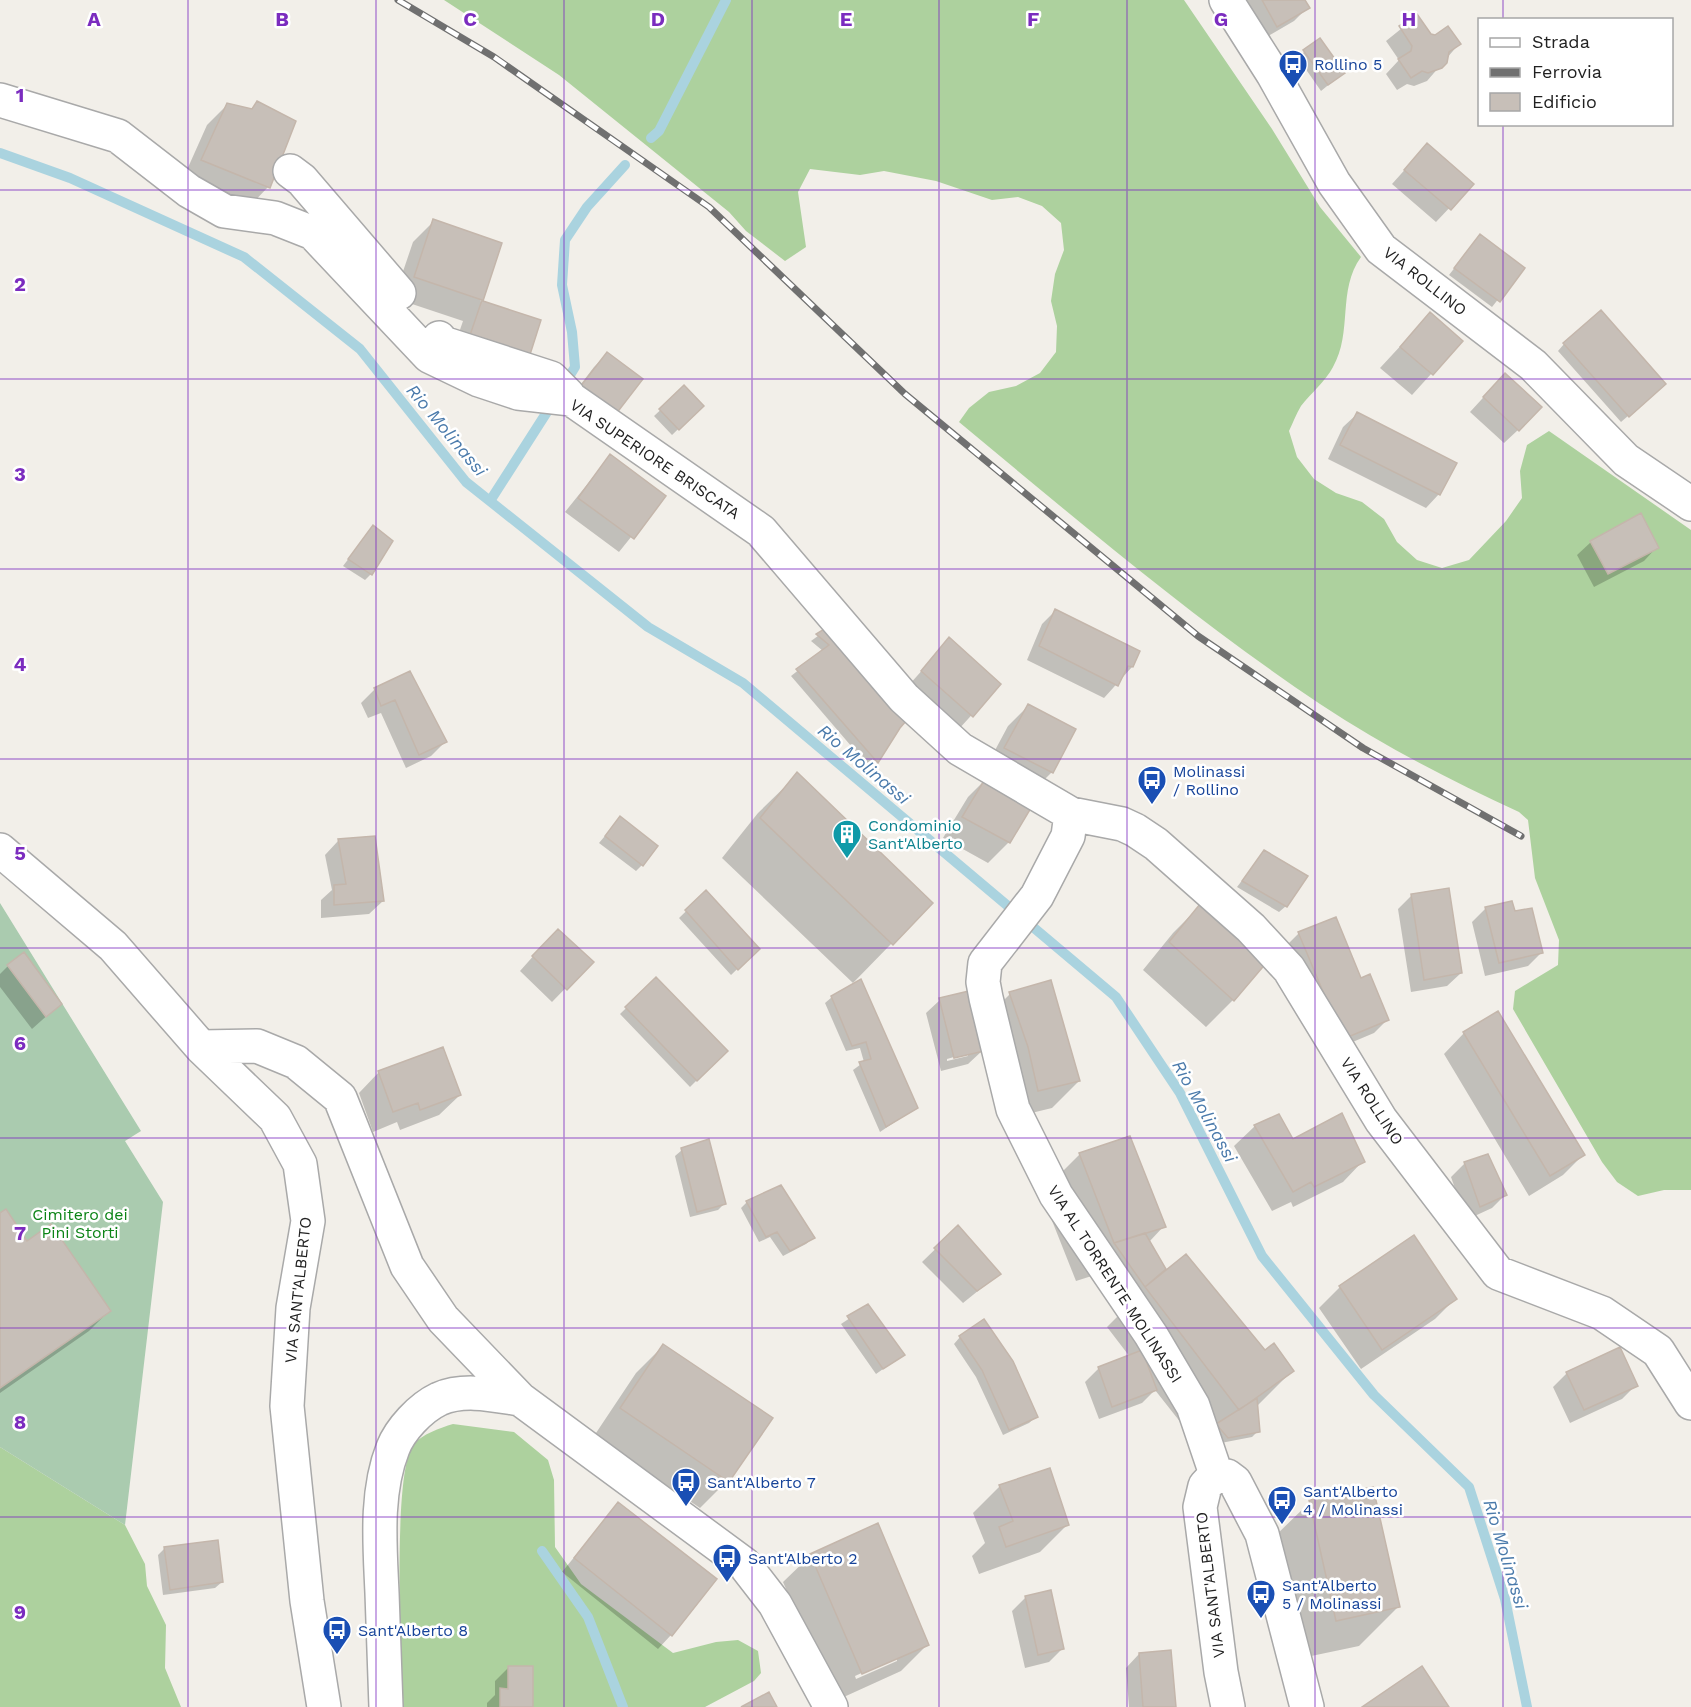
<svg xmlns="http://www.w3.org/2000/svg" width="1691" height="1707" viewBox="0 0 1691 1707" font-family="'Work Sans',sans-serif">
	<rect width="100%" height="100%" fill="#f2efe9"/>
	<path fill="#add19e" d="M444,0H1184L1272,129L1320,207L1361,257C1337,290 1353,332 1333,367C1325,382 1311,393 1301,406C1296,414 1293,423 1289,431L1297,457L1314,479L1336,493L1362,502L1384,519L1397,542L1417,560L1442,568L1469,560L1506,521L1522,498L1520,471L1527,445L1549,431L1691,530V1190H1664L1638,1196L1617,1182L1602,1162L1513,1009L1515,991L1558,965L1559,940L1535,878L1528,820L1519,812C1450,780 1383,746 1320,704C1193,619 1076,519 959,422L969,408L989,392L1016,386L1040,373L1056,352L1057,326L1051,301L1055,274L1064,250L1061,223L1042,206L1018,197L992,200L936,181L884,171L860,175L810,169L798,192L806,247L785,261L746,231L729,212L559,75Z
		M453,1424L514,1432L548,1460L554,1480L555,1547L581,1584L673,1653L716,1642L738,1640L758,1651L761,1673L754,1681L705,1707H401C402,1660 392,1475 413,1445C422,1434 440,1428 453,1424Z
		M0,1447L125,1525L145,1564L147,1586L166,1625L165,1668L181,1707H0Z"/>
	<path fill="#aacbaf" d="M0,903L141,1131L125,1141L163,1202L125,1525L0,1447Z"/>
	<path fill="#0003" fill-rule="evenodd" d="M1246,0H1304L1308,7L1294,21L1263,39L1242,4Z
		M1417,16L1430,35L1459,44L1427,81L1414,86L1407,84L1397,90L1386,74L1399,60L1386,41Z
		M1304,52L1343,73L1321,91L1298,58Z
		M257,103L268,187L248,208L182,181L207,125L227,105L250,110Z
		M1427,145L1472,184L1436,222L1392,184Z
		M434,221L482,300L480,301L539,321L448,365L463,321L394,298L413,242Z
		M1474,243L1523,268L1492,307L1449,275Z
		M1430,314L1461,341L1412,395L1380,368Z
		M1564,344L1658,390L1621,422L1558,351Z
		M607,354L641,379L568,401L594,367Z
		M684,388L702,406L672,435L654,416Z
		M1492,388L1518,430L1504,443L1470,412Z
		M1357,414L1439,494L1426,508L1328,459L1343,427Z
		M610,456L664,496L619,552L565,512Z
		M373,527L371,574L365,580L343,566Z
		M1591,542L1657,547L1644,561L1594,587L1577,555Z
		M1056,610L1132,667L1104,698L1027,660L1042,624Z
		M833,625L899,727L870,768L791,676L823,651L811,641Z
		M949,640L999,685L958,730L909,685Z
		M409,673L445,742L431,756L406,768L381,713L368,718L361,703L375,689Z
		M1028,706L1052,772L1031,793L985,769L1008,726Z
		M797,775L931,903L853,983L722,858L758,813Z
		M989,776L1028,808L1009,842L988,863L943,838L968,797Z
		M620,818L642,865L636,871L599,843Z
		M338,841L383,901L369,914L321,918V900L332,890L325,855Z
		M1264,852L1286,906L1279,912L1237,887Z
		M706,892L758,949L731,975L679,918Z
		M1412,895L1461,973L1447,986L1411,992L1398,909Z
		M1200,906L1233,1000L1206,1027L1143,970L1173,933Z
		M1486,908L1514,913L1541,953L1528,966L1485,976L1472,922Z
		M1299,933L1360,980L1387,1020L1374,1033L1329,1052L1285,947Z
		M544,944L591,962L552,1002L520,971Z
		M8,966L60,1004L32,1029L0,987V974Z
		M656,979L726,1051L690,1087L620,1014Z
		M1010,994L1079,1081L1052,1108L1011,1118L983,1021Z
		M832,997L917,1107L880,1132L853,1070L864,1062L860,1048L846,1051L825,1003Z
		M940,1000L982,1051L968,1064L941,1071L926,1013ZM968,1053V1056L947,1061V1059Z
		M1464,1033L1583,1155L1563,1175L1529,1196L1444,1054Z
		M379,1072L460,1095L439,1115L400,1130L397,1122L373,1132L359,1093Z
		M1255,1126L1292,1141L1363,1161L1343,1182L1293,1207L1291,1202L1272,1211L1234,1146Z
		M682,1150L724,1204L718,1210L690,1217L675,1156Z
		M1080,1154L1164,1226L1149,1242L1159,1277L1292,1371L1257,1406L1258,1431L1252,1437L1200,1447L1155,1390L1142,1403L1099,1419L1085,1382L1099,1368L1130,1357L1107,1327L1139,1295L1120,1267L1076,1281L1041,1193Z
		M1465,1163L1505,1195L1492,1208L1466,1220L1451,1177Z
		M747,1202L813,1238L806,1244L783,1256L770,1237L759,1242L741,1208Z
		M0,1215L27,1243L109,1311L89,1331L0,1393Z
		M958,1227L999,1274L963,1303L922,1262Z
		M1414,1237L1455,1299L1435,1319L1361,1369L1319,1308L1340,1287Z
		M868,1306L903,1355L876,1374L841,1324Z
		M960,1337L1036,1417L1029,1423L1003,1435L976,1377L954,1344Z
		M663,1346L771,1418L727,1481L700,1508L594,1436L636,1373Z
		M1567,1373L1636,1385L1622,1399L1570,1423L1553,1387Z
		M1000,1486L1067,1525L1040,1552L979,1574L972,1556L985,1543L973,1513Z
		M1310,1502L1398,1607L1359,1646L1297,1659L1271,1540Z
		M618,1504L671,1635L658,1649L562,1572Z
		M164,1549L222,1582L215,1588L163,1595L158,1555Z
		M811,1555L928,1644L901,1671L835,1701L783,1582ZM897,1657V1661L856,1679L855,1676Z
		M1026,1597L1062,1649L1049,1662L1025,1668L1012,1611Z
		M1139,1654L1175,1707H1129L1126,1668Z
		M509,1667L531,1707H487V1703L495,1695V1681Z"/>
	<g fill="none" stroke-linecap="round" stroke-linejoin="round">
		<path stroke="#aad3df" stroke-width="10" d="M651,138L659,131L726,0
			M0,153L70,178L244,257L360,349L466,482L648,627L743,683L1116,997L1180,1093L1262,1256L1374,1395L1469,1487L1505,1599L1527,1707
			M564,385L575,367L572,332L562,285L565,240L587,207L625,165
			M490,501L554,401
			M542,1551L588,1617L623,1707"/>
	</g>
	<path fill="#c7bfb8" stroke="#c4b6ab" stroke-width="1.5" d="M1262,0H1305L1310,8L1277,27Z
		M1417,14L1431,34L1435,35L1448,26L1461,44L1449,52L1447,63L1442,68L1428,73L1422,71L1411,78L1398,59L1411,51L1412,46L1399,26Z
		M1320,38L1345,73L1328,85L1303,50Z
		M257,101L296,121L270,188L201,160L227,103L252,109Z
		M1427,143L1474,184L1451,210L1404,170Z
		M433,219L502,243L483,301L541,320L527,364L467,344L482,300L414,277Z
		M1480,234L1525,268L1500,302L1454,268Z
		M1601,310L1666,384L1629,417L1563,343Z
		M1430,312L1463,341L1433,375L1400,347Z
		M607,352L643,379L616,414L580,387Z
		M1505,373L1542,407L1519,431L1483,397Z
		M684,385L704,406L679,430L659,409Z
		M1357,412L1457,463L1440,495L1340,445Z
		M610,454L666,496L634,539L578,498Z
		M1641,513L1659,548L1608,574L1590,541Z
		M373,525L393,541L372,575L348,559Z
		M1055,609L1140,651L1133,667L1128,666L1118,686L1039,646Z
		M834,623L913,713L900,728L878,763L796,669L829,645L816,634Z
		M949,637L1001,684L973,717L921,671Z
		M410,671L447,742L419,755L395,700L381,706L374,688Z
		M1028,704L1076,729L1053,773L1004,748Z
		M797,772L933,903L893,945L760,818Z
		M988,774L1031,808L1010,843L962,817Z
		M620,816L658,846L643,866L605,836Z
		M375,836L384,901L334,905V885L346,884L338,839Z
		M1264,850L1308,876L1287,907L1242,881Z
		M1449,888L1462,973L1424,980L1411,894Z
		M706,890L760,949L738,970L685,910Z
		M1512,901L1515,911L1532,908L1543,953L1499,963L1485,907Z
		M1200,904L1267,962L1234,1001L1169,942Z
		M1336,917L1361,978L1370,974L1389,1020L1343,1039L1298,932Z
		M558,929L594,962L567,990L532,956Z
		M24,952L62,1004L46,1017L7,965Z
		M656,977L728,1051L697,1081L625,1007Z
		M861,979L918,1108L886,1127L859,1062L871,1059L866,1042L852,1046L831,996Z
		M1051,980L1080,1081L1038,1091L1028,1047L1009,992Z
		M969,991L984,1051L954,1058L939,998Z
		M1498,1011L1585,1155L1550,1176L1463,1032Z
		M443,1047L461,1095L420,1110L418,1103L393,1112L378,1071Z
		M1342,1113L1365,1162L1314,1187L1311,1182L1293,1192L1254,1125L1279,1114L1293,1139Z
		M1130,1136L1166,1227L1114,1243L1079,1153Z
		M709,1139L726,1204L697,1212L681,1148Z
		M1488,1154L1507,1195L1480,1207L1464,1162Z
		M781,1185L815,1238L790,1251L777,1232L766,1237L746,1201Z
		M6,1209L27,1241L51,1224L111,1311L0,1388V1213Z
		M958,1225L1001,1274L977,1291L934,1248Z
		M1145,1233L1166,1269L1145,1287L1114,1243Z
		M1414,1235L1457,1299L1382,1350L1339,1286Z
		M1186,1254L1265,1350L1274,1343L1294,1371L1239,1410L1145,1287Z
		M868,1304L905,1355L883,1369L847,1316Z
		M984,1319L1013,1361L1038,1417L1009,1430L982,1370L959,1336Z
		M663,1344L773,1418L729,1482L620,1408Z
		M1620,1347L1638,1386L1584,1410L1566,1372Z
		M1142,1350L1157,1390L1112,1407L1098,1367Z
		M1257,1398L1260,1432L1228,1438L1216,1424Z
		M1050,1468L1069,1525L1006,1547L999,1527L1013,1521L999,1485Z
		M1373,1487L1400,1607L1336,1621L1309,1500Z
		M618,1502L717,1579L672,1636L574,1558Z
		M878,1523L929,1645L862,1674L810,1554Z
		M218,1540L223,1582L170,1590L164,1547Z
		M1051,1590L1064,1649L1038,1655L1025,1596Z
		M1171,1650L1176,1707H1143L1139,1653Z
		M508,1666H533V1707H500V1688L508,1689Z
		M1422,1666L1449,1707H1362Z
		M769,1692L777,1707H741Z"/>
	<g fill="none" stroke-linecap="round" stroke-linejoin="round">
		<g stroke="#a9a9a9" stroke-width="36">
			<path id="street" d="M1226,0L1273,74L1334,183L1381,249L1533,365L1626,460L1691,504
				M0,100L118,136L189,191L224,211L275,218L313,233L429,356L479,380L518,393L571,399L761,531L904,698L960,749L1071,814
				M290,171L302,180L399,293
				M439,338L443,343L551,378L568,395
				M0,850L113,946L201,1047L275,1118L300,1164L308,1221L293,1308L287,1406L307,1601L324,1707
				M201,1047L257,1046L296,1062L340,1098L407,1266L443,1319L520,1399
				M1216,1474L1193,1406L1151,1335L1056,1195L1013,1109L986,998L983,982L985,963L1037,896L1068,836L1071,814L1122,824L1135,830L1156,844L1251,928L1289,969L1381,1120L1498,1273L1602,1313L1658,1351L1691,1403
				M1216,1474L1227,1476L1235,1482L1262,1534L1307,1707
				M1216,1474L1205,1486L1200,1507L1221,1672L1228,1707
				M386,1707C385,1669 383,1631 382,1593C380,1546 375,1493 393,1448C400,1430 420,1408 439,1399C464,1388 494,1395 520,1399L744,1564L775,1604L831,1707"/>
		</g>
		<use href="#street" stroke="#fff" stroke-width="33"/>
		<g stroke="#707070" stroke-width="7">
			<path id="rail" d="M398,0L494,57L709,207L905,394L1198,636L1363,748L1521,836"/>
		</g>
		<use href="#rail" stroke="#fff" stroke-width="4.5" stroke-dasharray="14" stroke-linecap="butt"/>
	</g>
	<path fill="none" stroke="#7b2cbf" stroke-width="1.5" stroke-opacity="0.55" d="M188,0V1707M376,0V1707M564,0V1707M752,0V1707M939,0V1707M1127,0V1707M1315,0V1707M1503,0V20M1503,124V1707M0,190H1691M0,379H1691M0,569H1691M0,759H1691M0,948H1691M0,1138H1691M0,1328H1691M0,1517H1691"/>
	<defs>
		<g id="bus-pin" transform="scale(1.5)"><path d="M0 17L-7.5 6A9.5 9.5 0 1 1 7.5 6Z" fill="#1a4fb4" stroke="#fff"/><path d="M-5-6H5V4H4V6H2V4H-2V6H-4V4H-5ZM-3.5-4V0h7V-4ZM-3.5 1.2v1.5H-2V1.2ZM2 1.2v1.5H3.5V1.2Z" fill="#fff"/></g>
		<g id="building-pin" transform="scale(1.5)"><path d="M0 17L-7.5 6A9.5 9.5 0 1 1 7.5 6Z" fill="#0f9aa8" stroke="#fff"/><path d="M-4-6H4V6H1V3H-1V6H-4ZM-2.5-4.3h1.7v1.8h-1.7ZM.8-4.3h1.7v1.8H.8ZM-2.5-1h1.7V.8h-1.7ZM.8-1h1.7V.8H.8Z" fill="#fff"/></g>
	</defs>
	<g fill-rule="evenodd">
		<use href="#bus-pin" x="1293" y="64"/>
		<use href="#bus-pin" x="1152" y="780"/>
		<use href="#building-pin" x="847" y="834"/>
		<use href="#bus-pin" x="686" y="1482"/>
		<use href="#bus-pin" x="1282" y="1500"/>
		<use href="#bus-pin" x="727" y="1558"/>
		<use href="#bus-pin" x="1261" y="1594"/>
		<use href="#bus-pin" x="337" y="1630"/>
	</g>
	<g text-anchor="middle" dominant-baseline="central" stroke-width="5" stroke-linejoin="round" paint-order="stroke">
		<g font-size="16" fill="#164399" stroke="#fff" text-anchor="start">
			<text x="1314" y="64">Rollino 5</text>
			<text x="1173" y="771">Molinassi<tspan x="1173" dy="18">/ Rollino</tspan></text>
			<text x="707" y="1482">Sant'Alberto 7</text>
			<text x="1303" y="1491">Sant'Alberto<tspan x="1303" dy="18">4 / Molinassi</tspan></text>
			<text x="748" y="1558">Sant'Alberto 2</text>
			<text x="1282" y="1585">Sant'Alberto<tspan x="1282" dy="18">5 / Molinassi</tspan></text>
			<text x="358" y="1630">Sant'Alberto 8</text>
		</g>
		<g font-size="16" fill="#222" stroke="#fff">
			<text transform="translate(1425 281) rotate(38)">VIA ROLLINO</text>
			<text transform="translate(655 459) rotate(34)">VIA SUPERIORE BRISCATA</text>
			<text transform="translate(1372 1101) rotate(57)">VIA ROLLINO</text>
			<text transform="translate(1115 1284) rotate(57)">VIA AL TORRENTE MOLINASSI</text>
			<text transform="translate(298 1290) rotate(-84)">VIA SANT'ALBERTO</text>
			<text transform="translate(1210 1585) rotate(-97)">VIA SANT'ALBERTO</text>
		</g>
		<g font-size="16" fill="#0d838f" stroke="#fff" text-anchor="start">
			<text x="868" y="825">Condominio<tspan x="868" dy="18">Sant'Alberto</tspan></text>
		</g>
		<g font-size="16" fill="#0c8416" stroke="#fff">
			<text x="80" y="1214">Cimitero dei<tspan x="80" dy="18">Pini Storti</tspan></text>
		</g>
		<g font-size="18" font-style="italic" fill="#4a7aab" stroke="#fff">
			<text transform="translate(447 430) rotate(50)">Rio Molinassi</text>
			<text transform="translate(864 764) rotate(40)">Rio Molinassi</text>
			<text transform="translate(1205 1111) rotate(61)">Rio Molinassi</text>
			<text transform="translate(1506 1554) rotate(73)">Rio Molinassi</text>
		</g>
	</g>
	<g font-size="20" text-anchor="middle" font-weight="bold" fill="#7b2cbf" stroke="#fff" stroke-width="5" stroke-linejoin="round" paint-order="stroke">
		<text x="94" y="26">A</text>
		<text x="282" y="26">B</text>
		<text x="470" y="26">C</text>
		<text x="658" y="26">D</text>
		<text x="846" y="26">E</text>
		<text x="1033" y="26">F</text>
		<text x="1221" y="26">G</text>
		<text x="1409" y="26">H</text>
		<text x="20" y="102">1</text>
		<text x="20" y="291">2</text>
		<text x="20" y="481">3</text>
		<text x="20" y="671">4</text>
		<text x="20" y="860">5</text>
		<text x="20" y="1050">6</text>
		<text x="20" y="1240">7</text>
		<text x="20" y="1429">8</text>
		<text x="20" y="1619">9</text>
	</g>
	<rect x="1478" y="18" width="195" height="108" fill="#ffffff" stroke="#a7a7a7" stroke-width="1.5"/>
	<rect x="1490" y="38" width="30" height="9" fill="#ffffff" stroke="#a7a7a7" stroke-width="1.5"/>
	<text x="1532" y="48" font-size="18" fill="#222222">Strada</text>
	<rect x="1490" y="68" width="30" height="9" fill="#707070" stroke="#a7a7a7" stroke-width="1.5"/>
	<text x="1532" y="78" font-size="18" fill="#222222">Ferrovia</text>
	<rect x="1490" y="93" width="30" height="18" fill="#c7bfb8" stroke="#a7a7a7" stroke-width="1.5"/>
	<text x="1532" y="108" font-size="18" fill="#222222">Edificio</text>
</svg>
